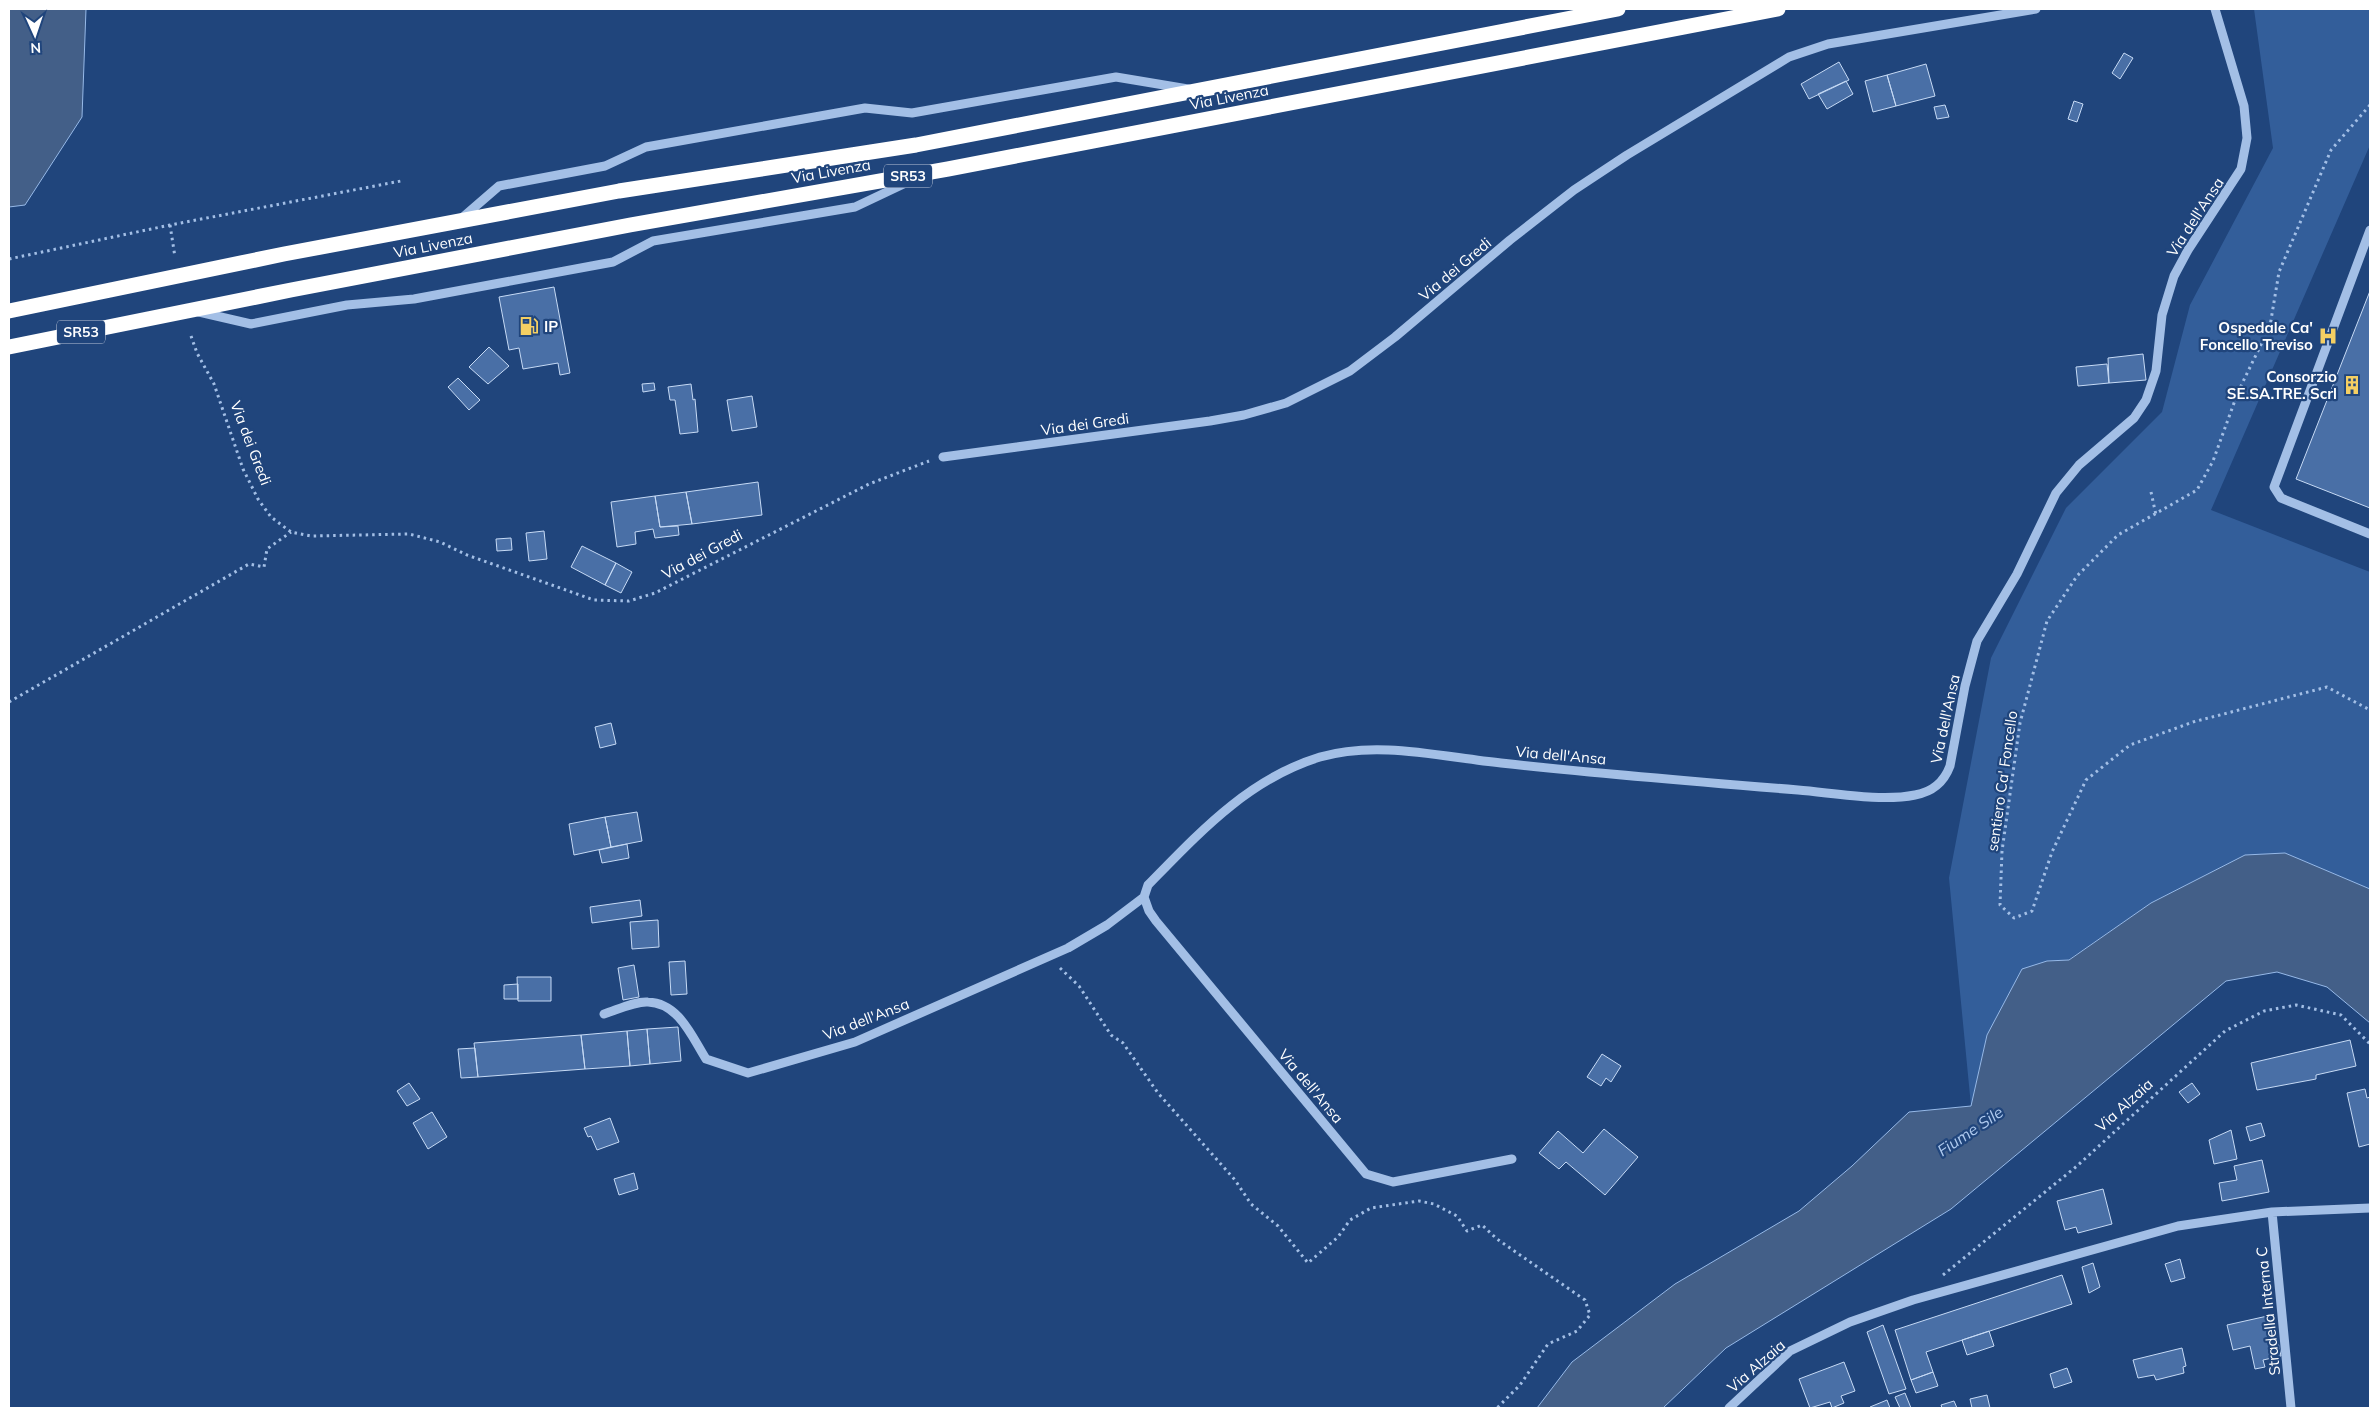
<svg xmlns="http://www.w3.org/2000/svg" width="2379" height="1417" viewBox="0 0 2379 1417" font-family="Mulish,sans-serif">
	<rect width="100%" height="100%" fill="#20457c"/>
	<path fill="#335e9a" d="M2254,9H2370V145L2211,510L2370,572V889L2285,853L2245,855L2151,903L2068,960L2047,961L1987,1035L1971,1106L1949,878L1991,658L2066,508L2162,412L2190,305L2273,148Z"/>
	<path fill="#435f88" stroke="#96b9e8" d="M9,9H86L82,117L25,205L9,207Z
		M2285,853L2370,889V1023L2327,987L2277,972L2226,981L1951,1209L1726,1348L1663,1408H1537L1572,1362L1675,1284L1799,1211L1852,1166L1909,1112L1971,1106L1987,1035L2022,969L2047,961L2069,960L2151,903L2245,855Z"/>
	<path fill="#496fa6" stroke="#c6daf5" d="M2124,53L2133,58L2120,79L2112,73Z
		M1839,62L1849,80L1809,99L1801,84Z
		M1926,64L1935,96L1896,106L1887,75Z
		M1887,75L1896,106L1873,112L1865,81Z
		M1846,81L1853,94L1827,109L1818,94Z
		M2074,101L2083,104L2077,122L2068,119Z
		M1945,105L1949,117L1937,119L1934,107Z
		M554,287L570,373L560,375L558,363L523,369L519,348L509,350L499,297Z
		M2370,291V508L2296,479Z
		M489,347L509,366L488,384L469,367Z
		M2143,354L2146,380L2109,383L2108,358Z
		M2107,364L2109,383L2078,386L2076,367Z
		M458,378L480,400L469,410L448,387Z
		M654,383L655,390L643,392L642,384Z
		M691,384L693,400L695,399L698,432L680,434L675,400H670L668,387Z
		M752,396L757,427L732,431L727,400Z
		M758,482L762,515L692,524L686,492Z
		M686,492L692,524L660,527L655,496Z
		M655,496L660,527L678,526L679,535L655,538L653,529L635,532L636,544L617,547L611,502Z
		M544,531L547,559L529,561L526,533Z
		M511,538L512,550L497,551L496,539Z
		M582,546L616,563L605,585L571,567Z
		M616,563L632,572L621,593L605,585Z
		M611,723L616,744L600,748L595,727Z
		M637,812L642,841L611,847L605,817Z
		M605,817L611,847L574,855L569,824Z
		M627,844L629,858L602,863L599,850Z
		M640,900L642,916L592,923L590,907Z
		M658,920L659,947L632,949L630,922Z
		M685,961L687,994L671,995L669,962Z
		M634,965L639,997L623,1000L618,968Z
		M517,977H551V1001H518Z
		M518,984V999H504V985Z
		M678,1027L681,1061L650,1064L647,1029Z
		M647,1029L650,1064L630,1066L627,1031Z
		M627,1031L630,1066L585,1069L581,1035Z
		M581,1035L585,1069L478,1077L474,1043Z
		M2350,1040L2356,1066L2316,1075V1079L2257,1090L2251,1063Z
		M475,1048L478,1077L461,1078L458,1049Z
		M1602,1054L1621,1066L1611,1082L1606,1078L1601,1086L1587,1077Z
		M409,1083L420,1099L407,1106L397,1091Z
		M2192,1083L2200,1094L2188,1103L2179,1092Z
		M2365,1089L2367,1098L2370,1097V1144L2359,1147L2347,1093Z
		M432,1112L447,1137L428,1149L413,1123Z
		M610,1118L619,1142L597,1150L591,1136L588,1137L584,1128Z
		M2261,1123L2265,1136L2250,1141L2246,1127Z
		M1604,1129L1638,1157L1605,1195L1566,1162L1559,1169L1539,1153L1558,1131L1583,1153Z
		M2231,1130L2237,1159L2214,1164L2209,1140Z
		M2262,1160L2269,1192L2222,1201L2219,1183L2237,1180L2234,1166Z
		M634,1173L638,1189L619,1195L614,1179Z
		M2103,1189L2112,1224L2078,1233L2076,1227L2065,1230L2057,1201Z
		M2180,1259L2185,1278L2171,1282L2165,1264Z
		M2093,1263L2100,1287L2089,1293L2082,1267Z
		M2062,1275L2072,1304L1926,1352L1933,1372L1911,1380L1895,1330Z
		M2272,1315L2281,1356L2263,1360L2265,1367L2255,1369L2250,1346L2233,1350L2227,1325Z
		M1883,1325L1906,1389L1889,1394L1867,1332Z
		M1989,1331L1994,1346L1967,1355L1962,1340Z
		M2182,1348L2186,1366L2183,1367L2184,1373L2156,1380L2154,1375L2138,1378L2133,1360Z
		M1844,1362L1855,1391L1841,1396L1844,1403L1832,1408L1830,1402L1810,1408L1799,1379Z
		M2067,1368L2072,1382L2054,1388L2050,1374Z
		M1933,1372L1938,1386L1916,1393L1911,1380Z
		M1905,1393L1911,1408H1900L1895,1397Z
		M1987,1395L1990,1408H1972L1970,1399Z
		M1887,1400L1890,1408H1870V1407Z
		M1954,1401L1957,1408H1942L1941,1405Z"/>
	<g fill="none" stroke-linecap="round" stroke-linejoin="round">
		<path stroke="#a3bfe6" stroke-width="3" stroke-dasharray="2.5 4" stroke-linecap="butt" d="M2370,105L2331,150L2279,272L2270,326L2238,392L2213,461L2197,490L2118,535L2077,576L2047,621L2020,723L2002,851L2000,905L2014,918L2032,911L2052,852L2086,780L2130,745L2193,722L2327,687L2370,710
			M170,225L175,257
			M9,259L170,225L401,181
			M191,336L197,353L214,384L243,469L258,499L271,517L291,532L311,536L409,534L440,542L467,555L594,600L629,601L655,593L869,484L929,461
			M2151,492L2156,515
			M9,702L249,564L264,567L267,549L291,532
			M1060,968L1079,986L1111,1035L1123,1043L1158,1093L1235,1180L1251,1204L1278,1226L1308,1263L1338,1237L1350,1220L1371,1208L1419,1201L1434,1204L1457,1216L1467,1231L1482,1225L1497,1239L1585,1300L1590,1315L1577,1331L1548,1344L1520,1385L1497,1408
			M1943,1275L2077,1166L2225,1031L2264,1011L2296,1005L2341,1015L2370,1044"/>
		<path stroke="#a3bfe6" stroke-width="9" d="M462,218L499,186L605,166L646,147L865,108L912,113L1116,77L1188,89
			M2370,230L2274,487L2281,498L2370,534
			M199,312L251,324L347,305L414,299L613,262L653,241L855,207L912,180
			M943,457L1210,421L1244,415L1286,403L1350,371L1395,337L1510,240L1574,190L1627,155L1789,57L1828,44L2036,9
			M1144,897L1149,911L1156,921L1366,1174L1393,1182L1512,1159
			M604,1014C617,1010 635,1001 648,1002C679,1003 692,1037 706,1059L748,1073L855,1042L1068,948L1107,925L1144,897L1148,885C1199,833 1248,779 1320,757C1378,740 1442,757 1501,763C1600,774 1699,782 1798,790C1834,793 1881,802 1915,795C1932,792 1944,782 1950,766L1965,686L1977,641L2017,574L2056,493L2079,465L2134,418L2146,400L2156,371L2162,315L2174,276L2188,250L2241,169L2247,138L2244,106L2215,9
			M2272,1212L2291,1408
			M1729,1408L1790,1351L1850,1322L1913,1300L2178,1226L2272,1212L2370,1208"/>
		<path stroke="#fff" stroke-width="15" d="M9,311L284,254L619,191L916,145L1618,9
			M9,347L291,290L630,225L948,169L1778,9"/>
	</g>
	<defs>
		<g id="fuel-bare" transform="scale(1.5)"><path d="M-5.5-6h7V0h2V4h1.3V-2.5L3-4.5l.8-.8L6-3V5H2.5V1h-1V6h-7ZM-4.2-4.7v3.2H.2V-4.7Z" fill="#f4cf63" stroke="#20457c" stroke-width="2.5" paint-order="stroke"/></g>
		<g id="hospital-bare" transform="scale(1.5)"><path d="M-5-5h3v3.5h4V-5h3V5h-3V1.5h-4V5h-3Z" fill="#f4cf63" stroke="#20457c" stroke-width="2.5" paint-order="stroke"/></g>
		<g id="building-bare" transform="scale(1.5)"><path d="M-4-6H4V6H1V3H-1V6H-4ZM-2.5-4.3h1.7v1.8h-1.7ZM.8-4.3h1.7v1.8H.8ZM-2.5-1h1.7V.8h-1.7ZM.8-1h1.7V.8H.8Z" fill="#f4cf63" stroke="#20457c" stroke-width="2.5" paint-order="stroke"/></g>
	</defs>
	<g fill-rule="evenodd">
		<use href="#fuel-bare" x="529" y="326"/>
		<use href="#hospital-bare" x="2328" y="336"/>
		<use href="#building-bare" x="2352" y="385"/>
	</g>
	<g text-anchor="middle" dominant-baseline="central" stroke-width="4.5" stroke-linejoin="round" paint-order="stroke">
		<g fill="#20457c" stroke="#bcc7d8" stroke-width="1">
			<rect x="884" y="164.5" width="48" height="23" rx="4"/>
			<rect x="57" y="320.5" width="48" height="23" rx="4"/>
		</g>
		<g font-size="14" font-weight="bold" fill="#fff">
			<text x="908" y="176">SR53</text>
			<text x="81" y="332">SR53</text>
		</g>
		<g font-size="15" fill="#fff" stroke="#20457c">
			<text transform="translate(1229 97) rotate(-11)">Via Livenza</text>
			<text transform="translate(831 171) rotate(-10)">Via Livenza</text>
			<text transform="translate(2195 217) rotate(-57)">Via dell'Ansa</text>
			<text transform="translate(433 245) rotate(-11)">Via Livenza</text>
			<text transform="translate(1455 269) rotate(-40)">Via dei Gredi</text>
			<text transform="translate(1085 424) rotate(-8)">Via dei Gredi</text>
			<text transform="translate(251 443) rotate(69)">Via dei Gredi</text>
			<text transform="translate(702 554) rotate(-28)">Via dei Gredi</text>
			<text transform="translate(1945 719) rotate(-78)">Via dell'Ansa</text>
			<text transform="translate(1561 755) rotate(5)">Via dell'Ansa</text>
			<text transform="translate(2002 781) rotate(-82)">sentiero Ca' Foncello</text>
			<text transform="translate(866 1019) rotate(-21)">Via dell'Ansa</text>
			<text transform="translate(1311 1086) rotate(50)">Via dell'Ansa</text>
			<text transform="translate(2124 1105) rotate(-42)">Via Alzaia</text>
			<text transform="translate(2268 1311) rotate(-96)">Stradella Interna C</text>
			<text transform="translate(1756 1366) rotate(-41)">Via Alzaia</text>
		</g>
		<g font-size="15" font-weight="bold" fill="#fff" stroke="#20457c" text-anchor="end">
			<text x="544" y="326" text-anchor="start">IP</text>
			<text x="2313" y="327">Ospedale Ca'<tspan x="2313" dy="17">Foncello Treviso</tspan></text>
			<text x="2337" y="376">Consorzio<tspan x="2337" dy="17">SE.SA.TRE. Scrl</tspan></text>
		</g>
		<g font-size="16" font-style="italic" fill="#aec9ee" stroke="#20457c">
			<text transform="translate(1970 1131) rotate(-34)">Fiume Sile</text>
		</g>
	</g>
	<rect width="2379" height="1417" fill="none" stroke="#ffffff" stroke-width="20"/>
	<g transform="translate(35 35) rotate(177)" stroke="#20457c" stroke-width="4" paint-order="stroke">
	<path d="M0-4L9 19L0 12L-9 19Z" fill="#ffffff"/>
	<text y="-8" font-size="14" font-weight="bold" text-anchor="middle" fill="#ffffff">N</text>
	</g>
</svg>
